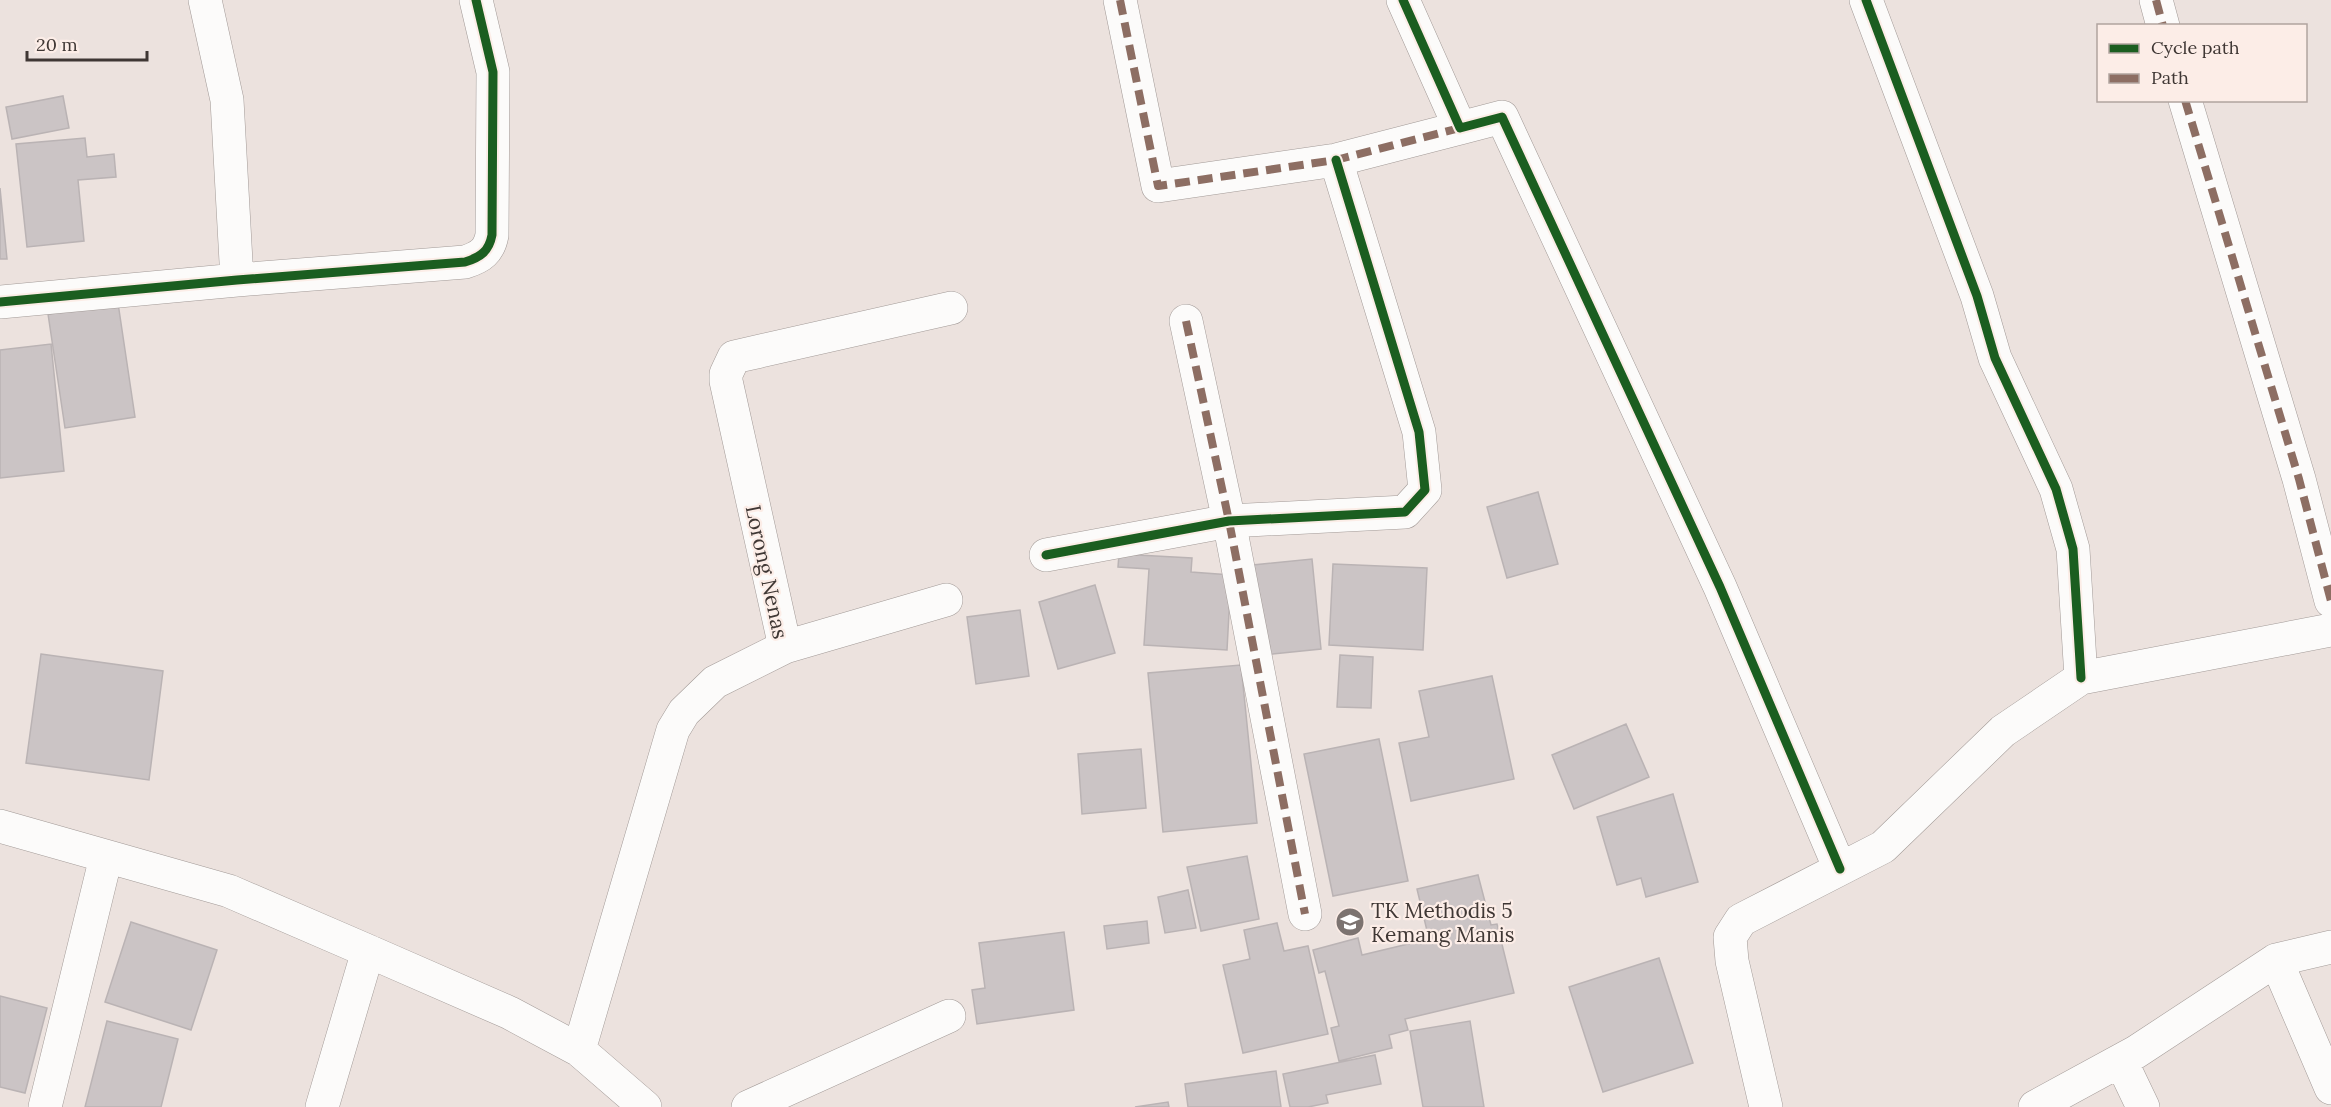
<svg xmlns="http://www.w3.org/2000/svg" width="2331" height="1107" viewBox="0 0 2331 1107" font-family="Lora,serif">
	<rect width="100%" height="100%" fill="#ece2de"/>
	<path fill="#cbc4c5" stroke="#bab3b4" stroke-width="1.5" d="M63,96L69,128L12,139L6,107Z
		M85,138L87,157L114,154L116,177L78,180L84,241L27,247L16,144Z
		M0,188L7,259H0Z
		M118,303L135,417L65,428L48,314Z
		M51,344L64,471L0,478V350Z
		M1538,492L1558,564L1507,578L1487,507Z
		M1119,554L1192,558L1191,572L1231,575L1227,650L1144,645L1149,569L1118,567Z
		M1312,559L1321,649L1262,655L1253,565Z
		M1333,564L1427,568L1423,650L1329,645Z
		M1095,585L1115,653L1058,669L1039,602Z
		M1020,610L1029,676L976,684L967,617Z
		M41,654L163,671L149,780L26,763Z
		M1340,655L1373,657L1371,708L1337,707Z
		M1241,665L1257,823L1163,832L1148,673Z
		M1492,676L1514,779L1411,801L1399,743L1429,737L1419,691Z
		M1626,724L1649,777L1574,809L1552,755Z
		M1379,739L1408,881L1333,896L1304,754Z
		M1141,749L1146,808L1082,814L1078,754Z
		M1673,794L1698,882L1646,897L1641,878L1617,885L1597,817Z
		M1247,856L1259,919L1201,931L1187,867Z
		M1478,875L1491,925L1497,924L1514,993L1405,1019L1408,1030L1389,1035L1392,1048L1339,1061L1331,1028L1339,1026L1325,971L1319,973L1313,950L1358,938L1362,955L1429,939L1417,889Z
		M1188,890L1196,928L1165,933L1158,897Z
		M1147,921L1149,943L1107,949L1104,926Z
		M131,922L217,950L191,1030L105,1002Z
		M1277,923L1284,951L1308,946L1328,1034L1243,1053L1223,965L1250,959L1244,930Z
		M1064,932L1074,1010L977,1024L972,990L985,988L979,943Z
		M1659,958L1693,1063L1603,1092L1569,987Z
		M0,996L47,1008L25,1093L0,1087Z
		M107,1021L178,1039L161,1107H85Z
		M1470,1021L1484,1107H1423L1410,1031Z
		M1375,1055L1381,1084L1326,1095L1328,1103L1308,1107H1290L1283,1074Z
		M1276,1071L1281,1107H1188L1185,1084Z
		M1168,1102L1169,1107H1135Z"/>
	<g fill="none" stroke-linecap="round" stroke-linejoin="round">
		<g stroke="#a29a97" stroke-width="34">
			<path id="minor" d="M205,0L227,100L237,280
				M1120,0L1158,186L1336,160L1460,128
				M1403,0L1460,128L1502,117L1720,587L1840,869
				M1866,0L1977,296L1995,358L2056,489L2073,549L2081,678
				M2156,0L2163,26
				M2185,100L2299,479L2331,601
				M0,302L237,280L465,262C481,257 489,251 492,235L493,72L476,0
				M1186,321L1229,521L1305,914
				M1046,555L1229,521L1405,512L1425,490L1419,432L1336,160
				M785,647L726,381V374L734,357L951,308
				M0,826L229,891L368,951L510,1013L579,1050L645,1107
				M2276,960L2331,1088
				M579,1050L673,730L684,712L715,682L785,647L946,600
				M2121,1061L2143,1107
				M45,1107L106,857
				M322,1107L368,951
				M748,1107L949,1016
				M1766,1107L1732,961L1730,937L1741,920L1883,847L2003,731L2081,678L2331,630
				M2035,1107L2136,1052L2276,960L2331,947"/>
		</g>
		<use href="#minor" stroke="#fcfbfa" stroke-width="33"/>
		<path stroke="#8d6e63" stroke-width="8" stroke-dasharray="15 8" stroke-linecap="butt" d="M1120,0L1158,186L1336,160L1460,128
			M2156,0L2163,26
			M2185,100L2299,479L2331,601
			M1186,321L1229,521L1305,914"/>
		<g stroke="#fcede7" stroke-width="13">
			<path id="cycleway" d="M1403,0L1460,128L1502,117L1720,587L1840,869
				M1866,0L1977,296L1995,358L2056,489L2073,549L2081,678
				M0,302L237,280L465,262C481,257 489,251 492,235L493,72L476,0
				M1046,555L1229,521L1405,512L1425,490L1419,432L1336,160"/>
		</g>
		<use href="#cycleway" stroke="#1b5e20" stroke-width="9"/>
	</g>
	<defs>
		<g id="school-disc" transform="scale(1.5)"><circle r="9.5" fill="#7c7370" stroke="#fcede7"/><path d="M0-5L7-2L0 1L-7-2ZM-4 1L0 2.5L4 1V4Q0 6-4 4Z" fill="#fff"/></g>
	</defs>
	<g fill-rule="evenodd">
		<use href="#school-disc" x="1350" y="922"/>
	</g>
	<g text-anchor="middle" dominant-baseline="central" stroke-width="4.5" stroke-linejoin="round" paint-order="stroke">
		<g font-size="21" fill="#3f3734" stroke="#fcede7">
			<text transform="translate(767 572) rotate(78)">Lorong Nenas</text>
		</g>
		<g font-size="21" fill="#3f3734" stroke="#fcede7" text-anchor="start">
			<text x="1371" y="910">TK Methodis 5<tspan x="1371" dy="24">Kemang Manis</tspan></text>
		</g>
	</g>
	<rect x="2097" y="24" width="210" height="78" fill="#fcede7" stroke="#b0a49f" stroke-width="1.5"/>
	<rect x="2109" y="44" width="30" height="9" fill="#1b5e20" stroke="#b0a49f" stroke-width="1.5"/>
	<text x="2151" y="54" font-size="18" fill="#3f3734">Cycle path</text>
	<rect x="2109" y="74" width="30" height="9" fill="#8d6e63" stroke="#b0a49f" stroke-width="1.5"/>
	<text x="2151" y="84" font-size="18" fill="#3f3734">Path</text>
	<path d="M27 51v9h120v-9" fill="none" stroke="#3f3734" stroke-width="3"/>
	<text x="36" y="51" font-size="18" fill="#3f3734" stroke="#fcede7" stroke-width="4.5" paint-order="stroke">20 m</text>
</svg>
